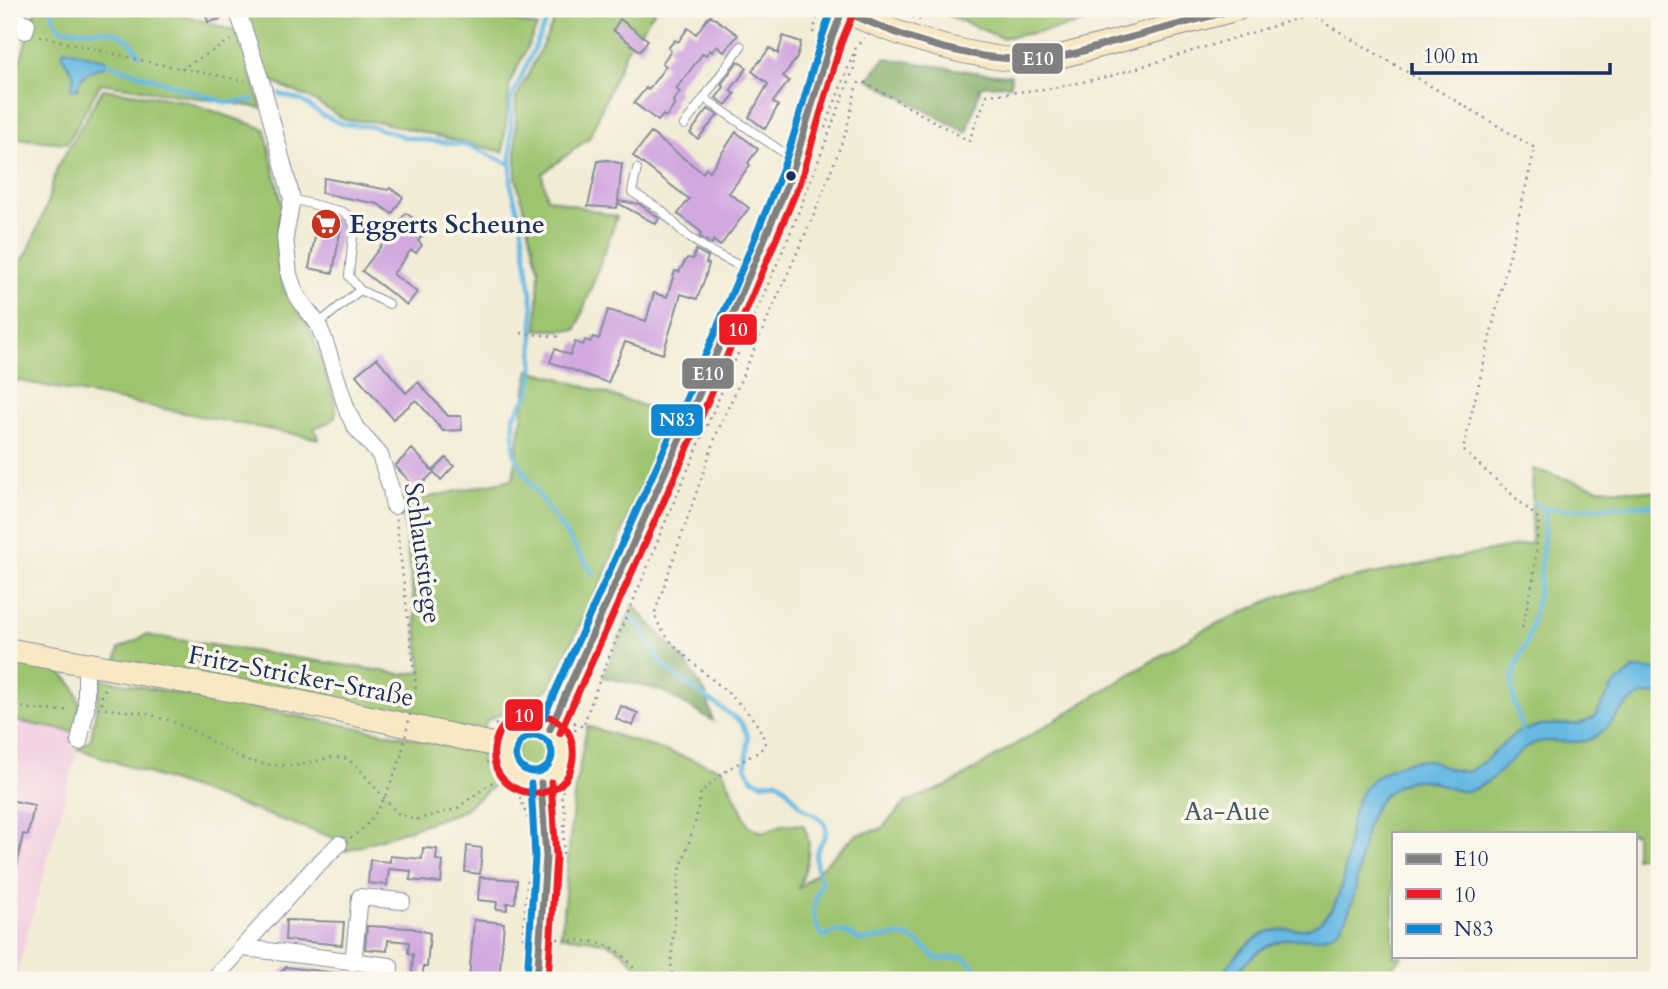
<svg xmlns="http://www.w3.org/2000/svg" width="1668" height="989" viewBox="0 0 1668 989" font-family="Cardo,serif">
	<rect width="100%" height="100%" fill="#fbf7ec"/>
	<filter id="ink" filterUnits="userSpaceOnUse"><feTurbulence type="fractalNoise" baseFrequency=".0143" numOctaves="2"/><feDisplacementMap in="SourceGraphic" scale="14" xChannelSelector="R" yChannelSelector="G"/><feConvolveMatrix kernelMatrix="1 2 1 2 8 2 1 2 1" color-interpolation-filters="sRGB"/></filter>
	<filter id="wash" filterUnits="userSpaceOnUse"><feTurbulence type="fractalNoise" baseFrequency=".00686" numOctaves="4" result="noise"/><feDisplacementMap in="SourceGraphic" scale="28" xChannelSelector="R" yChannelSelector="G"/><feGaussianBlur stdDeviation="1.57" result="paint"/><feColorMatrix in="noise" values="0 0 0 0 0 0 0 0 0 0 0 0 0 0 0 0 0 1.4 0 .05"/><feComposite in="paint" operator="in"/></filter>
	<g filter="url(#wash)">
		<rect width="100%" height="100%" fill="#f2ecd6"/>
		<path fill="#f2cfe1" d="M9,720L75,732L71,747L78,749L15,980H9Z"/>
		<path fill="#9ec46f" stroke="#5c7a66" stroke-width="2" d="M36,9H166L237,32L262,108L101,83L67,143L9,138V97Z
			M244,9H472L537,27L510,83L503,152L380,122L346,120L307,97L265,79Z
			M560,9H656L626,51L589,138L542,174L547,198L617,217L576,330H537L539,271L516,178V99Z
			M933,9H1142L1057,29L1002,38Z
			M103,89L185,101L265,129L282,205L277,235V261L284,290L310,330L318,350L335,403L336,414L332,421L314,428L319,439L9,379V278L28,252L46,207L57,168Z
			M529,370L559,378L671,415L602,581L549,688L529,702L487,720L482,733L116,662L119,649L146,635L402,674L422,672L402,503L513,479Z
			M1533,469L1597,488L1659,492V853L1635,858V833H1393V956H1403L1378,980H643C626,940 599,941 561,936L574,796L587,726L722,769L749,826L763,832L785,824L803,825C815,845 806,871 798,889L856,835L881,829L906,802L949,785L1201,631L1282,595L1367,575L1531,543Z
			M9,657C37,663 75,667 79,704C80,712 76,724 75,732L9,720Z
			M101,679L481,751V761L496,784L462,811L346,851L337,839L78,749L91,739Z
			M515 755a19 19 0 1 1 38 0a19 19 0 1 1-38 0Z"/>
		<path fill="#7eaa62" stroke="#4c6c60" stroke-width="2" d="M885,58L981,73L1011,75V85L981,86L967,133L868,79Z
			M633,605L685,661L706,694L713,721L660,690L603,677Z"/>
		<path fill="#68bae4" stroke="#4274a1" stroke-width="2" d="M64,49L105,60V66C91,70 81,73 77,89L74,90L71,89L74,75L62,56Z
			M1634,669L1659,670V695C1625,688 1617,728 1591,739C1572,747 1547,735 1529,746C1509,758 1497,780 1475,789C1450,800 1429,765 1394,788C1351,815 1368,882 1343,923C1328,947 1301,934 1280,941C1258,948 1244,963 1231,980H1217C1231,962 1248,937 1272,931C1296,925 1305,937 1325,917C1362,880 1330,803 1382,773C1397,764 1410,759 1428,760C1435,761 1440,765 1447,768C1453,771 1461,771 1468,772L1487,759L1516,733L1541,725L1579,724L1594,718L1613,686Z"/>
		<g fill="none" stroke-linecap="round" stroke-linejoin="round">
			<path stroke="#68bae4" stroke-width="4.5" d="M51,9L58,27C87,37 119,17 139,54
				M552,9L511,100V185L521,222L533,307V369L530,392L514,416V453L528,479L594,575
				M106,63L227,103L253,100
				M280,94L302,101L324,116L343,124L374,127L405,137L469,146L510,164
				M1544,509C1583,510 1621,503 1659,506
				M627,618L638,623L660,661L674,675L741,722L748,737L746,768L752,778L762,783L777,781C789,788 793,799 803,808C810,814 821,815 825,825C830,837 817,845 816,855C815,864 818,874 822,882C813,900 809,921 824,937L836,931L845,932L861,941C902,936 905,927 937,959L965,957L981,975L993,980
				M1523,734C1521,718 1511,701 1512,686C1512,668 1524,652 1529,635C1540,595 1542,558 1545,517L1544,509L1533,502"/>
		</g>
		<g id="blocks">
			<path fill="#d1a8e0" d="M204,9H218L221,19L208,22Z
				M710,15L738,35L724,52L717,46L712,52L710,50L706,55L703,53L676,89L680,92L673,101L675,103L672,109L666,117L663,115L658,121L634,103L646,88L648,90L666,66L662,63L671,51L668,48L675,40L678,42L688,28L696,34Z
				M620,19L648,40L640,51L613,30Z
				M783,36L801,42L797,58L783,76L789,81L773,102L778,106L765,129L749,117L768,84L752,71L770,48L778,54Z
				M738,61L747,68L730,91L735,94L726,105L716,98L724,87L721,85Z
				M708,109L718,115L698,139L690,133Z
				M736,132L758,149L748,163L750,165L729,193L749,208L720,246L713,240L712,244L700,237L701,232L678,214L689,199L633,156L651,133L703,173L706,168L710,171Z
				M608,160L622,164L618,201L639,204L659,218L656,224L618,203L617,208L588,206L598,161Z
				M324,178L388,190L390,188L403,197L392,214L378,204L321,193Z
				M406,213L428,229L418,241L422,245L416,253L411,250L393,274L417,292L407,305L362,271Z
				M319,215L342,220L333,273L309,268Z
				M696,250L708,257L706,263L709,264L705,278L697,299L681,294L663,354L625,342L608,383L550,362L555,349L570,355L575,342L583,345L585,340L590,342L593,337L599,339L608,310L646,321L654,293L667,297L675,271L679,272L687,258L693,259Z
				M377,358L406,393L418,382L448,416H461L462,430L443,431L416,400L393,419L356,375Z
				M412,449L433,471L446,458L454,466L441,480L434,472L417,489L395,466Z
				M621,706L638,713L633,726L616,719Z
				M9,800L34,805L28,835L23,834L14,881L9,880Z
				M467,846L482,848L480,874L465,872Z
				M423,848L437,849L436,860L443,861L441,883L410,880L411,871L389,869L387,885L368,883L370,860L390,862V856L422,859Z
				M480,877L517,880L515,903H507V910L496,909L497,902L478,900Z
				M286,920L344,922L342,945L285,940Z
				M474,920L504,923L499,980H469Z
				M367,926L411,928L430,933L427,967H423V975H412L413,954L408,953L409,942L388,940L387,951L365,949Z
				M286,967L345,974V980H274Z"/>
		</g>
	</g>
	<g filter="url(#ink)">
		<use href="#blocks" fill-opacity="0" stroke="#868e9a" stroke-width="2"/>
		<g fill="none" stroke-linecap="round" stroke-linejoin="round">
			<g stroke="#868e9a" stroke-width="10">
				<path id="service" d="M704,98L741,46
					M684,125L704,98L794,160
					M637,169L632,192L661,210L687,236L710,251L750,271
					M292,199L343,212L350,217L354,225L349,276L360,290L389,304
					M318,324L360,290"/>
			</g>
			<g stroke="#868e9a" stroke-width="18">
				<path id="minor" d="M237,9L262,84L292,199L285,237L289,275L296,295L318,324L324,339L348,413L356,428L380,455L391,489L394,506
					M9,16L27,24L25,31
					M79,742L86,709V664
					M244,948L390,966L389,980
					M353,963L360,897L402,901
					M213,980L313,869L339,844"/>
			</g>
			<g stroke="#868e9a" stroke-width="22">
				<path id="tertiary" d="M537,980C542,915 552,848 541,783"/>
			</g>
			<g stroke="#868e9a" stroke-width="25">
				<path id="secondary" d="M9,650L294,701L505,747
					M504 754a30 30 0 1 1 60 0a30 30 0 1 1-60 0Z
					M550,729L687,423L791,176L831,40L843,10C892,33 945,50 999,58C1018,61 1039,58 1058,57L1237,9"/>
			</g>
			<path stroke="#868e9a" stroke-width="2.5" stroke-dasharray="2 5" stroke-linecap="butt" d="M810,9L823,16
				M893,9L920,20
				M1306,9V12L1535,148L1463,450L1539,519L1534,576L1521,633
				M1254,14L1274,9
				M813,33L819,9
				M39,36L153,63L245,81
				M181,69L233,39
				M825,128L856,47L864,38
				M521,333L561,337
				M396,519L416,686
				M9,703C30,711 48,711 71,710
				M102,704V695L108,684
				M98,708L145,713L171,721L195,732L245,760L270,765L295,766L333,757L345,758L355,764L397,813L415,820L456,809L498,778
				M574,722L583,727C604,660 637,598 661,532L792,229L854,68L855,52
				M495,725L542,701
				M487,761L498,778L520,797L528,820
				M350,838C379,821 389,787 401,757
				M563,854L565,811L561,795L575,757V720
				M523,938L528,875
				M557,939C599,942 619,939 641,980
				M676,980L672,972L671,962L679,874L696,819L701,792L730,768L760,751L765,744C759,700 659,653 655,612L717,433L816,210L846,132L856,88L859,83L864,82L969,141L987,95L1054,88L1111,76L1306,16V12"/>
			<use href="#service" stroke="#fff" stroke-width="8"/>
			<use href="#minor" stroke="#fff" stroke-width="16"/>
			<use href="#tertiary" stroke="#fff" stroke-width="19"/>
			<use href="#secondary" stroke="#f8e8c3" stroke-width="23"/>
			<path stroke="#868e9a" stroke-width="2.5" stroke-dasharray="2 5" stroke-linecap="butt" d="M401,757L416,686"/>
			<g stroke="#fbf7ec" stroke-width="12">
				<path id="bus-1" d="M840,9C906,40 982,67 1056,57C1075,55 1095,47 1113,42C1154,31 1196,20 1237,9
					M550,729L687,423L791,176L831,40L843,9
					M537,980L546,857L541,783"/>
			</g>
			<g stroke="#fbf7ec" stroke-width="12">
				<path id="bus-2" d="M560,733L697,427L801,180L841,43L853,14
					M542,793C473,797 483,705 540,714C550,716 560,721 567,730C577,746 575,773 560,785C556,788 550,790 545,792
					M548,980L556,857L551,782"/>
			</g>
			<g stroke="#fbf7ec" stroke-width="12">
				<path id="bus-3" d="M540,725C622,543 706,361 780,176C801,121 811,63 832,9
					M516 754a18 18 0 1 1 36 0a18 18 0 1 1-36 0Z
					M527,979L535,857L531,784"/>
			</g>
			<use href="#bus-1" stroke="#808080" stroke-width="7"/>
			<use href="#bus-2" stroke="#ed1c24" stroke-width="7"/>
			<use href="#bus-3" stroke="#0e88d3" stroke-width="7"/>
		</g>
	</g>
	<defs>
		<g id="supermarket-disc" transform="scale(1.575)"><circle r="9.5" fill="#c8321e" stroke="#fbf7ec"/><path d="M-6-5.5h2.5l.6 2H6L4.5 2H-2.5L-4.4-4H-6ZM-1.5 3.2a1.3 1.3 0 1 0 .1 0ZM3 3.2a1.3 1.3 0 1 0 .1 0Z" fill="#fff"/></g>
	</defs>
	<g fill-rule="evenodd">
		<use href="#supermarket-disc" x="326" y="224"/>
	</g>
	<circle fill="#1b2f5e" stroke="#fbf7ec" stroke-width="2.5" cx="791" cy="176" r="6"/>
	<g text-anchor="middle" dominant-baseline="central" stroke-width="7" stroke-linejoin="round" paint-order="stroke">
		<g font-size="26" font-weight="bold" fill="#1b2f5e" stroke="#fbf7ec" text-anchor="start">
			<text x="349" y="224">Eggerts Scheune</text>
		</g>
		<g font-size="26" fill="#1b2f5e" stroke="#fbf7ec">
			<text transform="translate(423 553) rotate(82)">Schlautstiege</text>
			<text transform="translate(301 676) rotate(11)">Fritz-Stricker-Straße</text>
		</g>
		<g font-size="26" fill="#425c63" stroke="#fbf7ec">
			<text x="1227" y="811">Aa-Aue</text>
		</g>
	</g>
	<g stroke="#fbf7ec" stroke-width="2.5">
		<rect x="1011" y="42" width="53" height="33" rx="7" fill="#808080"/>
		<rect x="718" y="313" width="40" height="33" rx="7" fill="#ed1c24"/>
		<rect x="681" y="357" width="54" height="33" rx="7" fill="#808080"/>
		<rect x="650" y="403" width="54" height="34" rx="7" fill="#0e88d3"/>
		<rect x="504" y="698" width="40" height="34" rx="7" fill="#ed1c24"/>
	</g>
	<g font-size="19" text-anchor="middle" font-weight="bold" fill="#fff">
		<text x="1038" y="65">E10</text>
		<text x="738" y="336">10</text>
		<text x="708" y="380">E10</text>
		<text x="677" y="426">N83</text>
		<text x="524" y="722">10</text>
	</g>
	<rect width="1668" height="989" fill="none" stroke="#fbf7ec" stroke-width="35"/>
	<rect x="1392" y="832" width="245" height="126" fill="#fbf7ec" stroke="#a1a7b3" stroke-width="2"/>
	<rect x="1406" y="854" width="35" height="10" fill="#808080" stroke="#a1a7b3" stroke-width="2"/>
	<text x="1454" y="866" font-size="21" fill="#1b2f5e">E10</text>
	<rect x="1406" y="889" width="35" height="10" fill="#ed1c24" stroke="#a1a7b3" stroke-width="2"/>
	<text x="1454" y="902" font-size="21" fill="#1b2f5e">10</text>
	<rect x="1406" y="924" width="35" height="10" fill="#0e88d3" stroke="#a1a7b3" stroke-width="2"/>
	<text x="1454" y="936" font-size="21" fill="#1b2f5e">N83</text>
	<path d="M1412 63v10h198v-10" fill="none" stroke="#1b2f5e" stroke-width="3.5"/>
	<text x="1423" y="63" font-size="21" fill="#1b2f5e" stroke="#fbf7ec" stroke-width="5" paint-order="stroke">100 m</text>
</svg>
